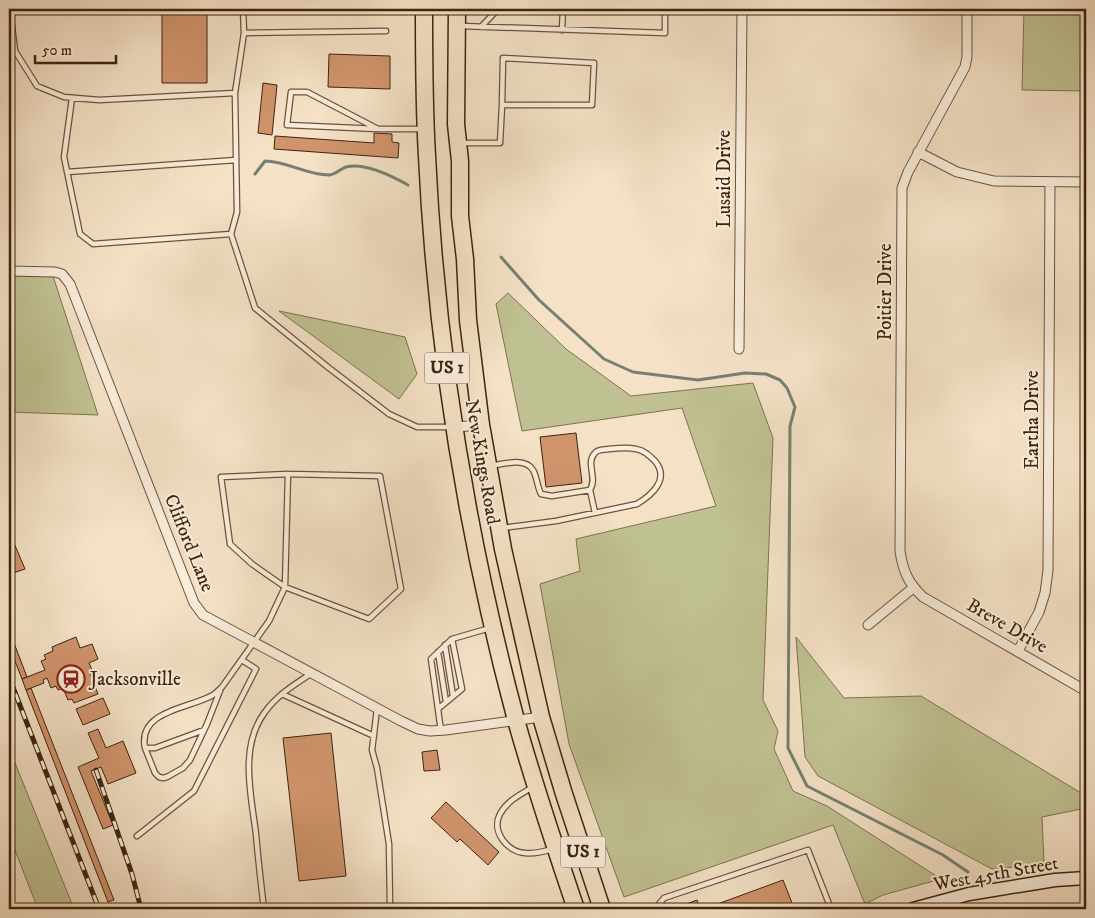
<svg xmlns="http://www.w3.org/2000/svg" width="1095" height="918" viewBox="0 0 1095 918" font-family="'IM FELL DW Pica',serif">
	<rect width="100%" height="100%" fill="#f4e1c6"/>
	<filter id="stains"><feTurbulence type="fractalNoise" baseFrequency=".004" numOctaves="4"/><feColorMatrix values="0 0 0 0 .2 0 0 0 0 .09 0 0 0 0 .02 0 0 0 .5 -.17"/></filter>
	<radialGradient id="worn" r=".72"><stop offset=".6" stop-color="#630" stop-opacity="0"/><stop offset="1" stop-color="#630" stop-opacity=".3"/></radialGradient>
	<path fill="#c0c192" stroke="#7f7250" d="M1024,9H1086V91L1022,90Z
		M9,276H53L98,415L9,412Z
		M508,293L566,349L631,396L753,383L773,438L763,700L778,731L774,749L793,791L827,806L941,879L883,895L865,904L833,825L624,897L569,744L540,584L580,571L576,539L716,506L682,408L522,431L496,304Z
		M279,311L405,337L417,374L399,399Z
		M796,637L844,698L921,696L1086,796V808L1042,817L1044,864L992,869L818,776L805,757Z
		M9,748L74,909H38L9,835Z"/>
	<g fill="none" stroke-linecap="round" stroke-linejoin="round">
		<path stroke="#768071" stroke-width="3" d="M255,174L265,161C287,161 306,175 329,175C335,175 340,169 346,167C365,162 392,176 408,185
			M501,257L539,300L604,359L633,372L698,380L745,373L766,374L780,380L787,388L795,407L790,426L788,748L807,786L943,855L968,872"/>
	</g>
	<path fill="#d0946c" stroke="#3e240d" d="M162,9H207V83H162Z
		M329,54L390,56V89L328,87Z
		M263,83L277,85L272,135L258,133Z
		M374,133L392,134V142L399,143L398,158L274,149L275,136L374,143Z
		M576,433L582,483L546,487L540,437Z
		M14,543L25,569L13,573L9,560V545Z
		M9,630L27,677L22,679L9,646Z
		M76,637L80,648L92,644L98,659L89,663L92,670L89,671L98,694L74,703L72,699L68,700L63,688L58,690L56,686L51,688L47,678L43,680L44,683L26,690L22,679L45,670L41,661L46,659L44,655L53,651L52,647Z
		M31,688L114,900L108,902L26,690Z
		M103,698L110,714L83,725L76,709Z
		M98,729L106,748L123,741L136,773L108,784L101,767L91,771L113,825L103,829L78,767L99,758L88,733Z
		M331,733L346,876L299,881L283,738Z
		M437,750L440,770L424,771L422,752Z
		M446,802L499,852L488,865L460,839L457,842L431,818Z
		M783,880L794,908L704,909Z
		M697,900L700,909H673Z"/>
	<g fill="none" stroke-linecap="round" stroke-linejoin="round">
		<g stroke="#6c533b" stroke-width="7">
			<path id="lane" d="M10,9L15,51L37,86L64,97L99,100L235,93
				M243,9L244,33L235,93L237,212L231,234L255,308L329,368L389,414L417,427H451
				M461,26L665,33V9
				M481,27L498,9
				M562,30L563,9
				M244,33L386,31
				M72,98L64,157L80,234L93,244L231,234
				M378,129L307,92H291L287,125L378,129H422
				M462,143H500L502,105H592L594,63L503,58L502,105
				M67,172L236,160
				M490,466C503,464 525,457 533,470C537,477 537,486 541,494L552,496L590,490C598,478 585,463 595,453C598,449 604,450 609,449C618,448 627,447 636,449C644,450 650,456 655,461C670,479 652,495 637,504L556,521L503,528
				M590,490L595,513
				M445,645L453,696
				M438,652L446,702
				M282,694L374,736
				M439,708L462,689L452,639
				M377,709L372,750L377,768L389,844L390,906L379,909
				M204,730L155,748H145C137,710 192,708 213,695C216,693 219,690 222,687L269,621L285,587L252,564L230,544L221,477L288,474L380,476L401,589L369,619L285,587L288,474
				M441,731L431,659L452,639L490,628
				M145,748L155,773L159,777L163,778L167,777L183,768L190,760L207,724L221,688
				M533,787C521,794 507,801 500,814C491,831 507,852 525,853C534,854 543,852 552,849
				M137,836L194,791L256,669L242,660
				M264,909C261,884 258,859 256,834C251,795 239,746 265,712C276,696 295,684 312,673
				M655,909L664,898L808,850L831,909"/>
		</g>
		<g stroke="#6c533b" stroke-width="11">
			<path id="street" d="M967,9V57L965,67L908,172L902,188L900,551C903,571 908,583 923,597L1086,691
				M918,152L957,172L994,181L1086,182
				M9,271L55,272L62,274L70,284L194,603L203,615L401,721L418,729L430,731L446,730L541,717
				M739,349L742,9
				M455,427L481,425
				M868,625L913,588
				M1018,651L1039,612L1045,593L1048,570L1050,182"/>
		</g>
		<g stroke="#3e240d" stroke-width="15">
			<path id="secondary" d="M913,909L969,894L1055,880L1086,878"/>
		</g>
		<g stroke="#3e240d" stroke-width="19">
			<path id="highway" d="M424,9C424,58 424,107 427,156C436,346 467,537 516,720C534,784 555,847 576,909
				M457,9L456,124L460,161V216L465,259L468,320L481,425L503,549L541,717L564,794L602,909"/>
		</g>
		<use href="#lane" stroke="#f8ecda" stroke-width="4.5"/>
		<use href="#street" stroke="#f8ecda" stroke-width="9"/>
		<use href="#secondary" stroke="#f8ecda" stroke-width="12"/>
		<use href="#highway" stroke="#f4e1c6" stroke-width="16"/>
		<g stroke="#3e240d" stroke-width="5">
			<path id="rail" d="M9,677L99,909
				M96,770L132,874L141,909"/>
		</g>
		<use href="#rail" stroke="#f8ecda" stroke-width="3" stroke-dasharray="9" stroke-linecap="butt"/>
	</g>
	<defs>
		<g id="station-ring" transform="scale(1.4375)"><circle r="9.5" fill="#f8ecda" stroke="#8f2418" stroke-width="1.5"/><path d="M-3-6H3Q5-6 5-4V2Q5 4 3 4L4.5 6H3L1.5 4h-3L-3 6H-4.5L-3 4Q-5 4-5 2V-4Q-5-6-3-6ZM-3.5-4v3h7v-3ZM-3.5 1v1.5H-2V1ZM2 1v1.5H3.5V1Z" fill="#8f2418"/></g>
	</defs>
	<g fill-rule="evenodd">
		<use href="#station-ring" x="71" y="679"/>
	</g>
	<g text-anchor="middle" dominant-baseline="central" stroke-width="4" stroke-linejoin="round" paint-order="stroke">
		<g fill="#f8ecda" stroke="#76604a" stroke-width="1">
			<rect x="424.5" y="352.5" width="45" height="31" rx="4"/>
			<rect x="560.5" y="836.5" width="45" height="31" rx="4"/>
		</g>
		<g font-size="18" font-weight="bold" fill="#3e240d">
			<text x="447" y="368">US 1</text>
			<text x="583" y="852">US 1</text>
		</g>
		<g font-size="19" fill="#3e240d" stroke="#f8ecda">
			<text transform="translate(724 179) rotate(-90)">Lusaid Drive</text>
			<text transform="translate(885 292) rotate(-90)">Poitier Drive</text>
			<text transform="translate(1032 420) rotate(-90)">Eartha Drive</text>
			<text transform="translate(482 462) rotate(80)">New Kings Road</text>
			<text transform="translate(189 543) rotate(68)">Clifford Lane</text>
			<text transform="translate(1007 626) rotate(30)">Breve Drive</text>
			<text transform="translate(996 874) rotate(-10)">West 45th Street</text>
		</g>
		<g font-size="19" fill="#3e240d" stroke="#f8ecda" text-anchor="start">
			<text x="90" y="679">Jacksonville</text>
		</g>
	</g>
	<rect width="1095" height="918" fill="none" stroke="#f4e1c6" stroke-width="30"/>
	<rect x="10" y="10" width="1075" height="898" fill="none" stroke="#3e240d" stroke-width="2.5"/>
	<rect x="15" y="15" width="1065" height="888" fill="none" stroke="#3e240d"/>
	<path d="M35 55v8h81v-8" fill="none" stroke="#3e240d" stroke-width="2.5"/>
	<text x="42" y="55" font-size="15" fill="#3e240d" stroke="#f8ecda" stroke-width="4" paint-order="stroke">50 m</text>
	<rect width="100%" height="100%" filter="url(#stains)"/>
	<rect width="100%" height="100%" fill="url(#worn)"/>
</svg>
